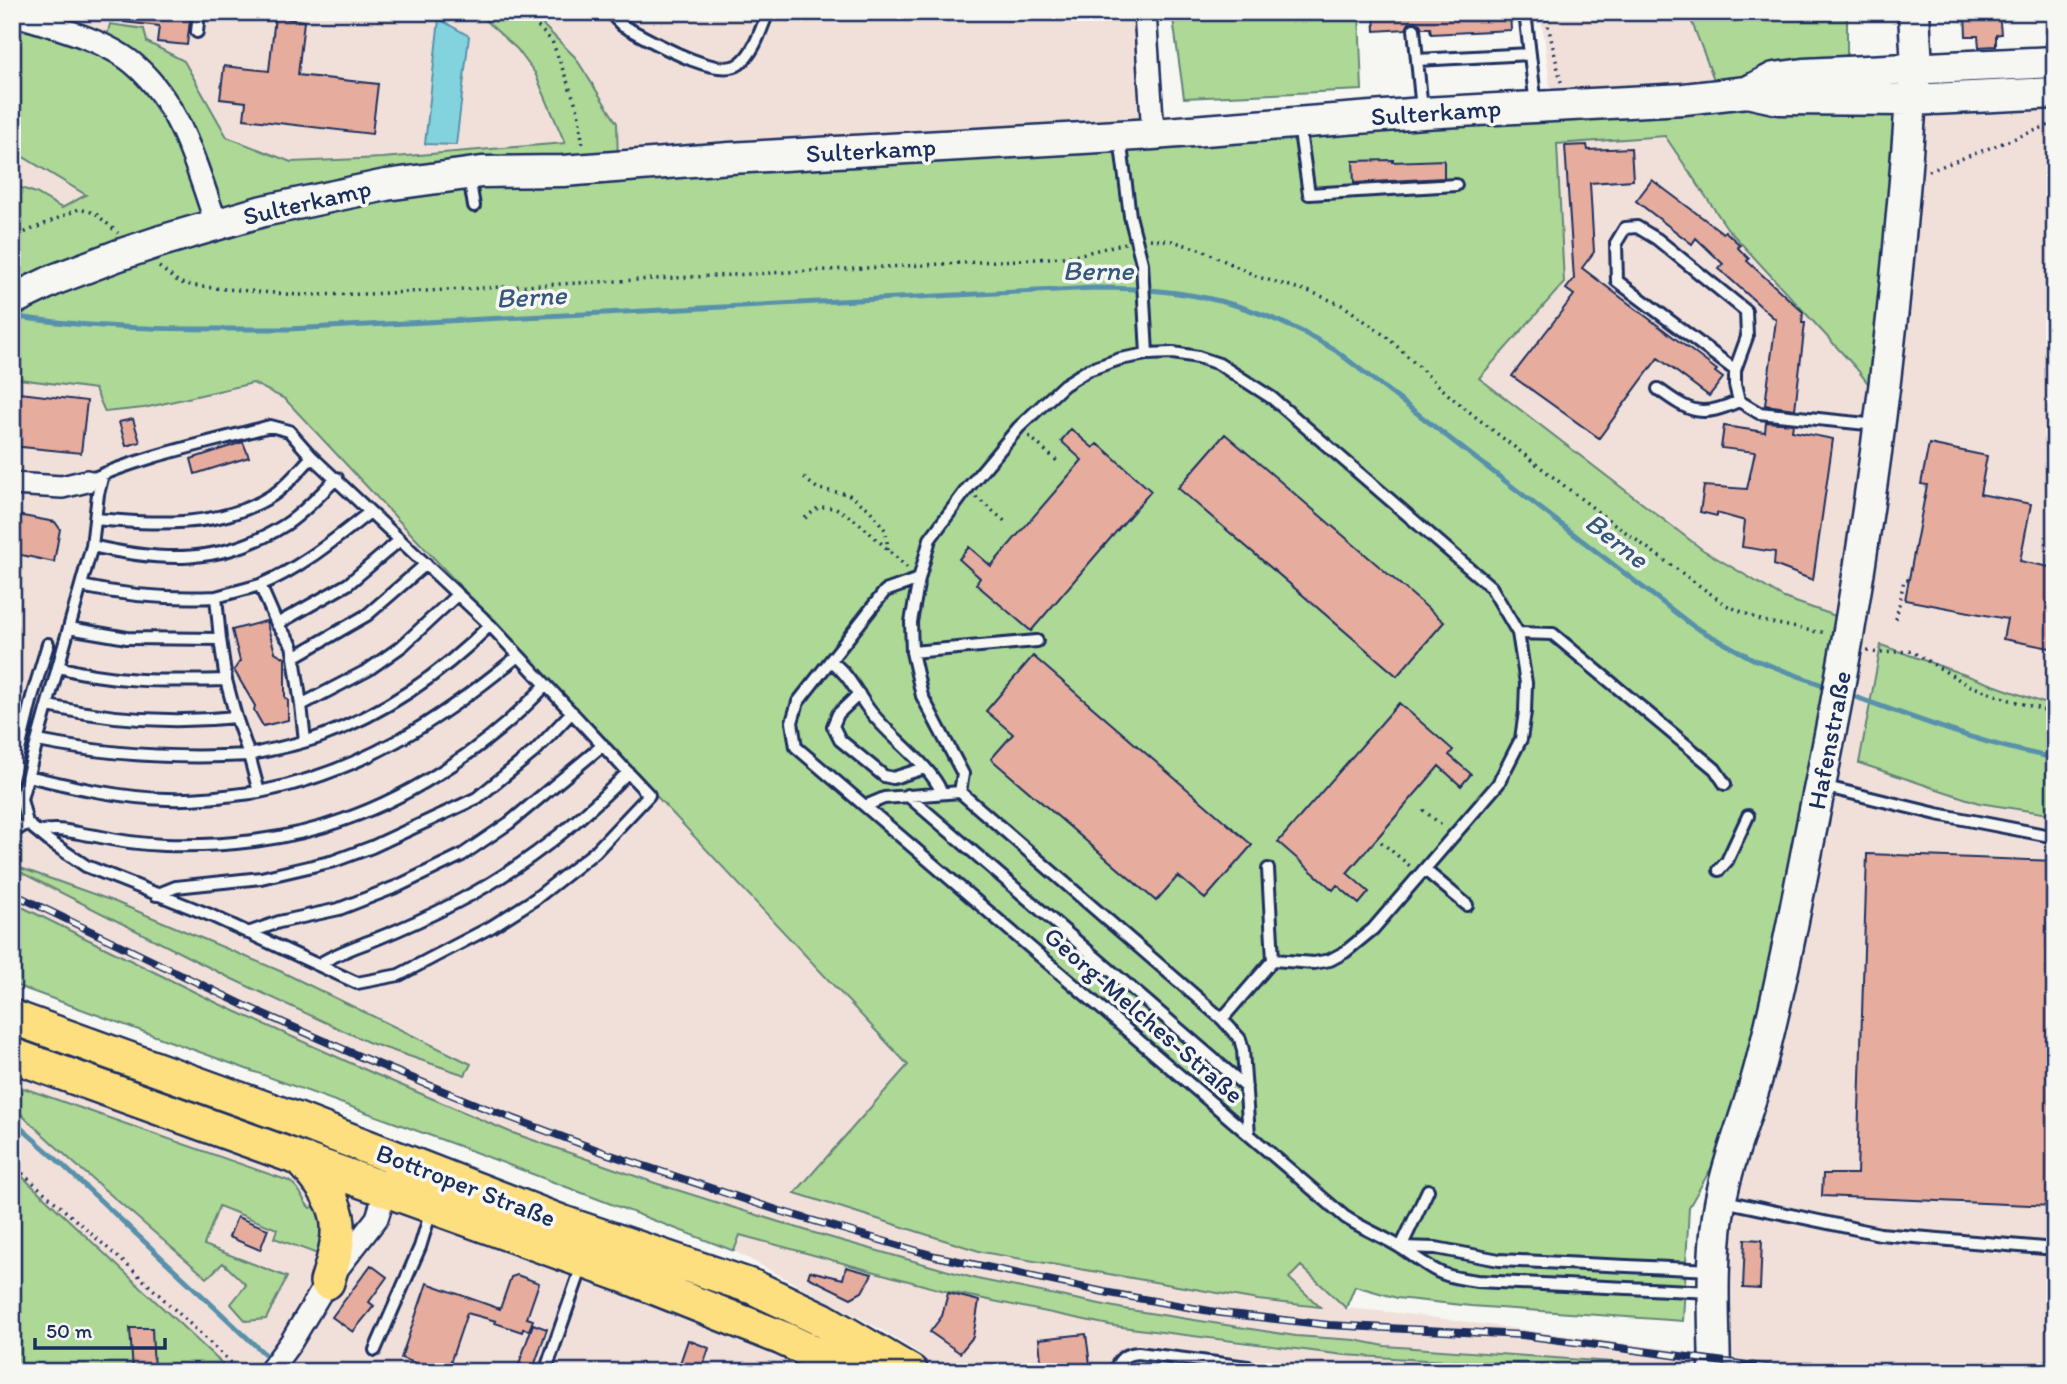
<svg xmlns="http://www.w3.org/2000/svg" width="2067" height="1384" viewBox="0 0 2067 1384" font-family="Itim,sans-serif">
	<rect width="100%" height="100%" fill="#f6f6f2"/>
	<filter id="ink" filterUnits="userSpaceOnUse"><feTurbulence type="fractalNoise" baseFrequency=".0143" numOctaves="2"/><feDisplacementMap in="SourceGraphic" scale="14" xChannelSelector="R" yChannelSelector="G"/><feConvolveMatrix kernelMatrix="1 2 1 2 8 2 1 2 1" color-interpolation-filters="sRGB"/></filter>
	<g filter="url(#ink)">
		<path fill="#f1e0d9" d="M20,12H476L517,49L535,73L565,142L382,158L291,162L227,137L184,61L147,42L105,44Z
			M530,12H1142L1151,132L618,165Z
			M1539,12H1688L1720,95L1552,102L1544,36Z
			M2034,100L2055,109V1372H1725L1719,1245L1822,786L1912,101Z
			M1665,136L1727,228L1856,368L1880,399L1850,621L1784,598L1703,550L1478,378L1564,283L1557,144Z
			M12,154L25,158L86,195L62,208L36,193L12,185Z
			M12,378L95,389L105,412L144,408L253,383L285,399L909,1065L795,1193L982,1252L1258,1300L1319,1307L1289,1278L1301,1266L1346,1308L1399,1313L1697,1353V1368L1386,1346L1399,1358L1665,1372H938L920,1354L880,1329L734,1251L739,1235L945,1291L1041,1312L1114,1326L1258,1346L1371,1356L1355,1340L1296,1336L1124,1309L977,1279L811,1232L658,1184L510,1132L375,1074L217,1003L12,901V868L230,978L471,1064L280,971L113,901L12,865Z
			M12,1059L311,1171L826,1372H12Z"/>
		<path fill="#add896" stroke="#64847a" stroke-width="2" d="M476,12H530L575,57L617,123L618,165L218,220L175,109L105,44L110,24L144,29L147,42L184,61L227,137L291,162L382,158L565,143L535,73L517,49Z
			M1172,12H1359L1362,90L1184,98Z
			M1688,12H1847V70L1720,95Z
			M12,18L50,30L133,69L169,112L212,221L12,285V185L36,193L62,208L86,195L25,158L12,154Z
			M1909,102L1880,399L1856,368L1727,228L1665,136L1557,144L1564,283L1479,378L1703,550L1784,598L1850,621L1742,1114L1689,1207L1683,1321L1471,1306L1397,1298L1355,1286L1346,1308L1301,1266L1289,1278L1320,1307L1258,1300L982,1252L795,1193L908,1065L285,399L253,383L144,408L105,412L95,389L12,378V302L386,186L1421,116Z
			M1881,645L2055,707V815L1979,803L1859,763Z
			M12,865L113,901L280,971L471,1064L465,1075L370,1043L230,978L12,868Z
			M12,902L217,1003L375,1074L510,1132L658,1184L811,1232L977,1279L1124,1309L1296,1336L1355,1340L1385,1346L1697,1368L1699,1372L1425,1360L1344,1355L1114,1326L945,1291L740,1235L734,1251L459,1146L12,984Z
			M12,1029L358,1152L354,1163L12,1041Z
			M12,1084L289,1181C304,1191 300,1199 310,1208L318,1206L327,1211L320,1255L274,1238L277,1229L219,1206L204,1245L287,1277L266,1319L246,1321L231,1304L246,1285L223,1263L207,1278L75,1164L12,1106Z
			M12,1167L229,1370L227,1372H12Z"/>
		<path fill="#83d3df" stroke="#5991ab" stroke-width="2" d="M439,19L469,36L456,145L425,144Z"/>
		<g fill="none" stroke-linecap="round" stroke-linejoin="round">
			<path stroke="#5991ab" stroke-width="5" d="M12,316C103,331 197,329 289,329L1095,288C1187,288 1255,302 1335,350L1693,626L1753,659L1828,687
				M1847,694C1915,718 1983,745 2055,758
				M12,1120L55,1158L271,1360"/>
		</g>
		<path fill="#e6ad9e" stroke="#1b2f5e" stroke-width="2" d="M124,12H191L187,45L157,42L159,26L124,22Z
			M1374,12H1510L1511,30L1431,34L1430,28H1422L1420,24L1414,21L1409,23L1406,29L1375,31Z
			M1965,12H1999L2001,34L1996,35V46L1979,47L1978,36H1966Z
			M275,17L304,21L298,75L378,84L372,134L244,119L246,102L220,99L224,66L269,71Z
			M1587,145L1588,150L1631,148L1633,180L1590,183L1594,252L1582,268L1717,370L1715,372L1723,378L1709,396L1658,358L1599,438L1512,376L1574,295L1566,289L1574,279L1565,146Z
			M1393,160V162L1444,160V178L1354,183L1353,161Z
			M1652,180L1723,233L1725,231L1740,245L1737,247L1749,259L1747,261L1803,312L1802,323H1805L1795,409L1765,405L1776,320L1718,268L1723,264L1696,238L1692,244L1636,201Z
			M12,392L87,401L81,453L12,446Z
			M133,419L140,442L126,446L119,422Z
			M1766,422L1793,424L1792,431L1833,439L1813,580L1774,565L1775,552L1742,547L1745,521L1717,513V516L1700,512L1704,486L1747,489L1755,452L1721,448L1724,426L1765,432Z
			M1071,429L1093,448L1097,444L1103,448L1151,491L1031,631L976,584L980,578L959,559L969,547L991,566L1071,473L1082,460L1061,441Z
			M1225,434L1444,622L1397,676L1178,488Z
			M243,442L249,457L195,474L191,459Z
			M1929,444L1987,456L1980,494L2031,504L2020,561L2055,568V649L2003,639L2007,619L1905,600L1927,485L1921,484Z
			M12,514L55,522L60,529L54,562L12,553Z
			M266,621L275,652L285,658V698L288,700V720L263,726L254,710L255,706L234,670L240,661L232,630Z
			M1033,656L1252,845L1205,899L1178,876L1156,901L991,759L1013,734L986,711Z
			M1399,703L1453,750L1449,755L1471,774L1461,786L1439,766L1429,778L1347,873L1369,892L1359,904L1337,885L1333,890L1278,842Z
			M1867,854L2055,861V1206L1822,1196L1823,1174H1857Z
			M237,1217L268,1229L260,1250L229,1237Z
			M1745,1239L1762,1240L1760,1289L1743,1288Z
			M371,1265L387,1277L369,1302L374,1306L353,1332L332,1317Z
			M846,1267L872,1274L862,1292L851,1298L808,1277L810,1271L843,1279Z
			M517,1275L539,1283L527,1318L533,1320L529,1330L523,1329L522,1332L495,1323L496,1321L467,1313L447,1372H440L401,1358L427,1283L500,1309L511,1277Z
			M948,1293L979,1301L973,1337L960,1353L930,1332L942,1316Z
			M533,1324L547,1329L532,1372H516Z
			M130,1328H152L154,1372H133Z
			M1086,1334L1091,1372H1042L1039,1339Z
			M688,1340L709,1348L701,1372H677Z"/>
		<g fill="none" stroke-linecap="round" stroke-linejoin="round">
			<g stroke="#1b2f5e" stroke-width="16">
				<path id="lane" d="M612,12L616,19L623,26C647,38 716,80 739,64C754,54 761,29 768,12
					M1525,12L1536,106
					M1414,29L1422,110
					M197,32L199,12
					M1417,60L1530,54
					M1299,125L1309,194L1456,185
					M1120,138L1130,216L1142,263L1147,354
					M469,177L474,206
					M1735,370L1747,337L1746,311L1657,239L1637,227L1625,228L1616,243L1617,281L1735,370V385L1739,401L1759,413L1877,425
					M1658,389C1691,413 1701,418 1739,401
					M87,481C145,455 209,443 270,426L289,431L312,457L490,625L649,795L595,852L535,899L491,927L399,975L357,983L210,915L86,866L49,841L27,823L21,799L92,546L98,494L103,474
					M95,519C155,524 220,529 273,495C288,485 300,469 312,457
					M92,546C161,562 222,565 285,525C304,513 320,494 337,478
					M81,586C126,596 169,599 216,597
					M277,624L260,585C301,568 335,539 370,512
					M69,628L127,638L220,639L226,680
					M1518,633L1553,634L1715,769L1725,784
					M220,639L216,597L260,585
					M912,652L1037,641
					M294,657L292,645L277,624L348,584L400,540
					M830,661C848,673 855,690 867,707C888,737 929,762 942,793
					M859,694L838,714L833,726L840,740L884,776L893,778L925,768
					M301,705L294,657L367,615L426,564
					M48,706C112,720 171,724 236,717L226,680C169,681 113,683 59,667
					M38,741C108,755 178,759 249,755L236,717
					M305,741L301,705L368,670L402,646L458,594
					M28,776C73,787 120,798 167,799C198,800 228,796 259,792L249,755C273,749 298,745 322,736C385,713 443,672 490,625
					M12,779L32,697L48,644
					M1822,786L1937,814L2055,837
					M259,792C361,772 439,721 518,656
					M960,792L963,774L922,696L912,652L911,622L919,579L930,539L967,489L1019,427L1064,385L1088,370L1120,359L1147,354L1173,353L1198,357L1219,364L1272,398L1491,587L1518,633L1526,683L1525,712L1521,739L1498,784L1373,929L1345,952L1330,960L1314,963L1273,960L1222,1019
					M960,792L884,798L865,806L1345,1217C1363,1229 1385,1237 1403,1249C1435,1270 1436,1276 1477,1281L1712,1292
					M960,792L1222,1019L1240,1039L1243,1050L1249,1135
					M907,795L1246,1087
					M865,806L796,747L792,722L798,702L885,591L919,579
					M38,832C60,827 74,833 96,836C118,841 141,844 164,845C223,847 289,840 343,820C418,794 492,743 546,685
					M12,833L27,823
					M1268,869L1273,960
					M1425,870L1467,905
					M1719,870L1727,861L1748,816
					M156,895L176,887L261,878L334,861L372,847L477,798L535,751L572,712
					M248,933L279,922L339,909L398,886L462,855L509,823L603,745
					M318,965C336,953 356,947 376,939C404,928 432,915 459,901C522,868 578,824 628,772
					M1724,1201L1880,1234L2055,1249
					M1401,1247L1436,1248L1499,1260L1712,1270
					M1401,1247L1428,1190
					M375,1350L420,1247L431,1211
					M545,1372L582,1266
					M1114,1372C1119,1359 1124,1354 1138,1353L1248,1367L1258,1372"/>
			</g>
			<g stroke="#1b2f5e" stroke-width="26">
				<path id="street" d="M1145,12L1153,134
					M12,14C49,25 108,40 136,66C181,106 197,168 216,223
					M12,484L62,487L87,481
					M269,1372L291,1342L327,1282L377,1218L389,1180"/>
			</g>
			<g stroke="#1b2f5e" stroke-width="35">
				<path id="secondary" d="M1747,92L1779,99L1911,100L2055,93
					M161,241L263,211L386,185L482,172L563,171L730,158L1153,134L1423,113L1684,99L1747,92L1774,78L1804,74L2055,62
					M12,300L56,279L119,255
					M1715,1372C1714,1321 1711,1267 1718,1216C1725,1165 1747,1117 1760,1067C1783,979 1799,889 1817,800C1865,570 1895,336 1911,100L1917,68L1914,12"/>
			</g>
			<g stroke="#1b2f5e" stroke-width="38">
				<path id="primary" d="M12,1017L295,1119L566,1224L753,1287L823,1320L911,1372
					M12,1055L628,1277L782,1338L855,1372
					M301,1159C343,1207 346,1222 327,1282"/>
			</g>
			<path stroke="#1b2f5e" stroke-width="3.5" stroke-dasharray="2 5" stroke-linecap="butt" d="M523,12L552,41L578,110L583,147
				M1545,12L1561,82
				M1929,171L2055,123
				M12,238L79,209L95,213L118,233
				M1150,239L1172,241L1202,250L1258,277L1311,292L1344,306L1388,338L1451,397L1477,418L1602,515L1726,605L1763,621L1817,632H1827
				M159,267L180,283L202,287L298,295L369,294L1037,259L1073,256L1126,243
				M1029,436L1058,462
				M804,478L818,489L848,494L869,509L886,531L888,551
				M976,497L1007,523
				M805,518L819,507L836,508L858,522L910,570
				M1896,619L1904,580H1909
				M1867,651L1879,653L1911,651L1968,685L2013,701L2055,713
				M1423,810L1443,826
				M1381,842L1411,867
				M12,1164L137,1274L241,1372"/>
			<use href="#lane" stroke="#f6f6f2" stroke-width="10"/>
			<use href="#street" stroke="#f6f6f2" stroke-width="21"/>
			<use href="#secondary" stroke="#f6f6f2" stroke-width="30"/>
			<use href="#primary" stroke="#fedf80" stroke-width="33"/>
			<g stroke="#1b2f5e" stroke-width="8">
				<path id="rail" d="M12,893L250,1008L361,1057L477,1105L608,1154L780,1211L935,1256L1104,1292L1221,1313L1329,1325L1522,1335L1800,1372"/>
			</g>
			<use href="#rail" stroke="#f6f6f2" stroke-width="5" stroke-dasharray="16" stroke-linecap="butt"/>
			<g stroke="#1b2f5e" stroke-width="35" stroke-linecap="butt">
				<path id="secondary-bridge" d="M119,255L161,241"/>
			</g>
			<use href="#secondary-bridge" stroke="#f6f6f2" stroke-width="30"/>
		</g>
	</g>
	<g text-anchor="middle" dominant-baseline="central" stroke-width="7" stroke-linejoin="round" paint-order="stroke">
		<g font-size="26" fill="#1b2f5e" stroke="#f6f6f2">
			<text transform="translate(1436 112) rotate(-4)">Sulterkamp</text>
			<text transform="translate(871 150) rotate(-3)">Sulterkamp</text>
			<text transform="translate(307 202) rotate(-13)">Sulterkamp</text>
			<text transform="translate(1829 740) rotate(-79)">Hafenstraße</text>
			<text transform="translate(1144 1015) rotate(41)">Georg-Melches-Straße</text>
			<text transform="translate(466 1185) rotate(21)">Bottroper Straße</text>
		</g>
		<g font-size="28" font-style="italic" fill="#35587e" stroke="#f6f6f2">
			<text x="1098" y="270">Berne</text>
			<text transform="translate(531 296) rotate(-3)">Berne</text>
			<text transform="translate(1617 540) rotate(38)">Berne</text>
		</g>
	</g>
	<rect width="2067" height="1384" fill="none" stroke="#f6f6f2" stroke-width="42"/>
	<rect x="21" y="21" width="2025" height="1342" fill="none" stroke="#1b2f5e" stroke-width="2.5" filter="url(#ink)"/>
	<path d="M35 1338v10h130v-10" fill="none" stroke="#1b2f5e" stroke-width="3.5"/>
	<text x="46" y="1338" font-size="21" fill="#1b2f5e" stroke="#f6f6f2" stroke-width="5" paint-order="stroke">50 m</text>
</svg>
